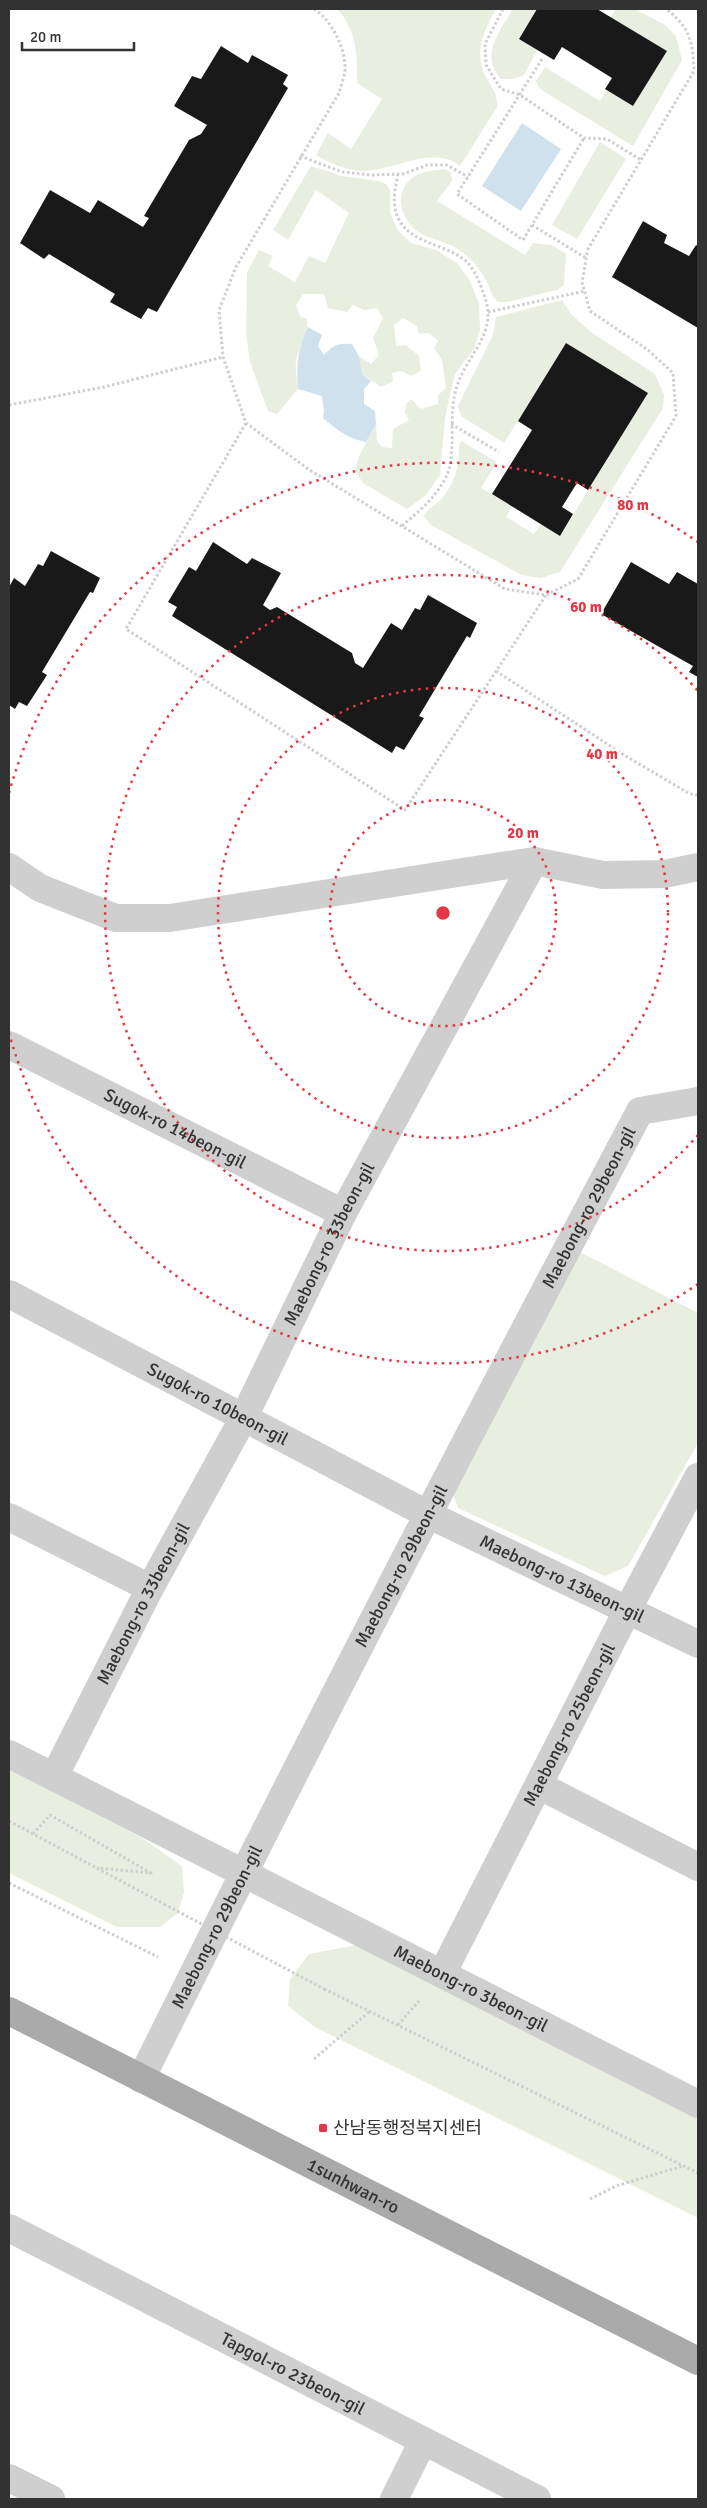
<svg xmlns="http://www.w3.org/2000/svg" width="707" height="2508" viewBox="0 0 707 2508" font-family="Signika,'Noto Sans KR',sans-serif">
	<rect width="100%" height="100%" fill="#fff"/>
	<path fill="#e8eee0" d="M337,9H496C483,32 473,53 487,79C493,90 498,94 497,107L460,166C431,144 396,171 363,171C347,171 330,163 316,155L328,133L351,149L382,99L357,83C358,58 356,28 337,9Z
		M513,9H537L519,38L537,50L524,75L512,79H501C479,55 500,31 513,9Z
		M616,9H635L665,25L676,36L682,60L633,146L540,89L536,81L545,67L600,101L607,90L633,106L667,51L610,17Z
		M600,142L626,159L577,239L552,225Z
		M311,166L342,176L378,181L386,184L390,190V213L397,229L411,243L436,250L457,263L470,281L479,304L480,330L474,349L455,374L449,399L445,418L440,475L426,495L407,509L363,483L355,470L359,456L376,424L377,441L382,447L392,448L393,429L409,420L405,413L406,404L411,399L421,409L438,404V395L446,388L442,360L434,348L438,341L429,333L419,334L417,326L403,318L394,325L396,346L406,345L419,356L421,371L411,376L402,371L392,373L393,381L381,387L362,374L359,356L371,364L379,355L373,338L383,318L377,308L364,310L353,305L347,312L328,308L324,294H303L296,305L300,316L307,319C309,332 299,347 296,361C295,370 297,380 298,389L277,414L268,411L250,362L246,334L247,273L259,250L273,256L268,266L295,282L309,256L325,263L349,213L316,190L288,240L273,230Z
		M445,169L451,173L452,181L437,201L525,255L533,243L552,245L566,254L564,285L557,290L507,302H498C491,296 491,290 487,282C482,272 475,263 466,255C443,234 416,245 403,212C400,205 400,197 403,190C411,172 428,171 445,169Z
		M562,300L571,314L591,332L655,374L664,395L663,408L560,572L541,578L522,575L431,525L424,517C428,506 437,506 443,497C450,489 456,475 458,464C460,456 457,450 461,441L497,462L481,488L512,506L506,517L534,534L541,524L560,536L648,393L566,343L504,443L461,416L458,406L493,335L496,317Z
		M578,1251L698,1313V1443L628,1566L605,1576L458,1508L450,1487Z
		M9,1769L142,1838L182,1866L184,1892L178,1913L160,1927H117L9,1873Z
		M357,1945L698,2117V2218L315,2027L288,2006L290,1979L309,1954Z"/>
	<path fill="#cee1ed" d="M522,123L561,149L521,211L482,186Z
		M308,327L322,335L318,346L324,355C333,345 338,343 352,344L359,356L362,374L371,381L364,389V404L375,411L376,424L366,442C348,439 336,429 323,418L324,411L322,396L298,389C296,365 298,348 308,327Z"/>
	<path fill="#191919" d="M537,9H597L667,51L633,106L605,89L612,78L562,47L554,60L519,39Z
		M221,46L248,63L252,55L288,75L283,84L288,88L157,312L148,308L141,319L110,302L115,294L49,254L44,259L20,243L50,190L90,213L98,200L143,227L149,218L144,216L189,140L201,134L207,125L174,106L192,76L201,79Z
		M643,221L667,235L664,243L689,256L696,245L698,246V328L612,277Z
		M566,343L648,393L588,490L577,483L562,507L573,514L560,536L492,494L532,430L518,421Z
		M213,542L247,564L252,558L281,573L263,605L270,610L277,607L352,653L355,663L363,668L391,623L402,630L415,608L420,610L428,595L477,623L470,638L467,636L419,716L424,718L404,750L396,746L392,753L172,616L177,607L168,602L189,567L196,571Z
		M51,551L100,578L93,593L90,592L42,672L47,675L27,706L19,702L15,709L9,705V587L14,578L25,586L38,564L43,566Z
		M631,562L669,584L677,572L698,584V677L689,672L693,666L601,614Z"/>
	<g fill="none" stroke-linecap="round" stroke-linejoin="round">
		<path stroke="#cfcfcf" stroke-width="3" stroke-dasharray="2.5 2.5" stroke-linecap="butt" d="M314,9C331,20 344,45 345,66C346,74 341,85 339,93L236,267L219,310L223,357L246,423L308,469L505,589L546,595L578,579L676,416L673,373L648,350L590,311L582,282L588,249L694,71C693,42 690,27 666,9
			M503,9L485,44L486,65L501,89L520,95L584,138L607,139L641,160
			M542,59L457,194L523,240L584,138
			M300,156L342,172L372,175L403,174L427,165H447L468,177
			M398,174C396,184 393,197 395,208C402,245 444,241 467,262C474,269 480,283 483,292C500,333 468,352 457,386C447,414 458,457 445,479C435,498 418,512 402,526
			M532,225L586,258
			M488,312L585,291
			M9,405L104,387L223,357
			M246,423L126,629L405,810L546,595
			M451,424L499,452
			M496,671L624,755L690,794L698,795
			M9,1821L164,1904
			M33,1834L50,1815L151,1873L97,1868
			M9,1883L158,1957
			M324,1989L698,2173
			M398,2025L419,2001
			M314,2059L370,2011
			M590,2199L616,2186L683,2166"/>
		<g stroke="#cfcfcf" stroke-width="28">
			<path d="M9,867L40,888L116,918H170L534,861"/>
			<path id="s1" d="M9,1045L343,1213"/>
			<path id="s2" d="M9,1294L427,1514L698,1644"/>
			<path d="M9,1517L150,1588"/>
			<path id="s3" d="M9,1754L698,2104"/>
			<path id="s4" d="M54,1777L150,1588L244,1417L343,1213L534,861L603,875L664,874L698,867"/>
			<path d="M540,1786L698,1867"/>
			<path id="s5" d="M442,1974L628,1609L698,1477"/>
			<path id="s6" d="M141,2079C302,1753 470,1432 640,1111L698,1101"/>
			<path id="s7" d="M9,2228L537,2499"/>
			<path d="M9,2478L51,2499"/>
			<path d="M394,2499L423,2441"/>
		</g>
		<path stroke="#aaa" stroke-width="28" id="s8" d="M9,2011L698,2361"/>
		<path stroke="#cfcfcf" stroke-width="3" stroke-dasharray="2.5 2.5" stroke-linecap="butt" d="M164,1904L324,1989"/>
	</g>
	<g fill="none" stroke="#e33946" stroke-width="2.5" stroke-dasharray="2.5 5">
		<circle cx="443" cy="913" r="113"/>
		<circle cx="443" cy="913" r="225"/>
		<path d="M698 1135A338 338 0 1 1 698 691"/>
		<path d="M698 1284A450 450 0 0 1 9 1033M9 793A450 450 0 0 1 698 542"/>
	</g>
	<rect fill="#e33946" stroke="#fff" stroke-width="2" x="318" y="2123" width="10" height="10" rx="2.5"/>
	<g text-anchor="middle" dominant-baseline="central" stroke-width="5" stroke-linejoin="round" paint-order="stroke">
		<g font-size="18" fill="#323232" stroke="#fff">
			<text stroke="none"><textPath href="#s1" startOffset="186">Sugok-ro 14beon-gil</textPath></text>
			<text stroke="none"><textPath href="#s6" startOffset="980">Maebong-ro 29beon-gil</textPath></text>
			<text stroke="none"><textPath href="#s4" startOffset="600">Maebong-ro 33beon-gil</textPath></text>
			<text stroke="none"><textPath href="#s2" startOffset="236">Sugok-ro 10beon-gil</textPath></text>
			<text stroke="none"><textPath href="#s6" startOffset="575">Maebong-ro 29beon-gil</textPath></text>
			<text stroke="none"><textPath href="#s2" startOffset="622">Maebong-ro 13beon-gil</textPath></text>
			<text stroke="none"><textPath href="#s4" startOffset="195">Maebong-ro 33beon-gil</textPath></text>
			<text stroke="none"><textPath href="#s5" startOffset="280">Maebong-ro 25beon-gil</textPath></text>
			<text stroke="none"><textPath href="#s6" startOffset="170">Maebong-ro 29beon-gil</textPath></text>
			<text stroke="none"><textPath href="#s3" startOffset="518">Maebong-ro 3beon-gil</textPath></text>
			<text stroke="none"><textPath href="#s8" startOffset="386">1sunhwan-ro</textPath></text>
			<text stroke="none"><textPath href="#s7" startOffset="319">Tapgol-ro 23beon-gil</textPath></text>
		</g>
		<g font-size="18" fill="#323232" stroke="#fff" text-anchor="start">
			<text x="333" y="2128">산남동행정복지센터</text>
		</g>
	</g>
	<circle cx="443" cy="913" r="8" fill="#e33946" stroke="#fff" stroke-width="2.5"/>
	<g font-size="15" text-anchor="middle" font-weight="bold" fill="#e33946" stroke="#fff" stroke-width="5" stroke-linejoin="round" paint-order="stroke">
		<text x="633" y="510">80 m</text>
		<text x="586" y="612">60 m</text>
		<text x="602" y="759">40 m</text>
		<text x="523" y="838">20 m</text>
	</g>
	<rect width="707" height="2508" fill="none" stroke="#323232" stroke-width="20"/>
	<path d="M22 42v8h112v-8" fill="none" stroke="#323232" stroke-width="2.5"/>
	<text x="30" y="42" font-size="15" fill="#323232" stroke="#ffffff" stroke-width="4" paint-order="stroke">20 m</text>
</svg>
